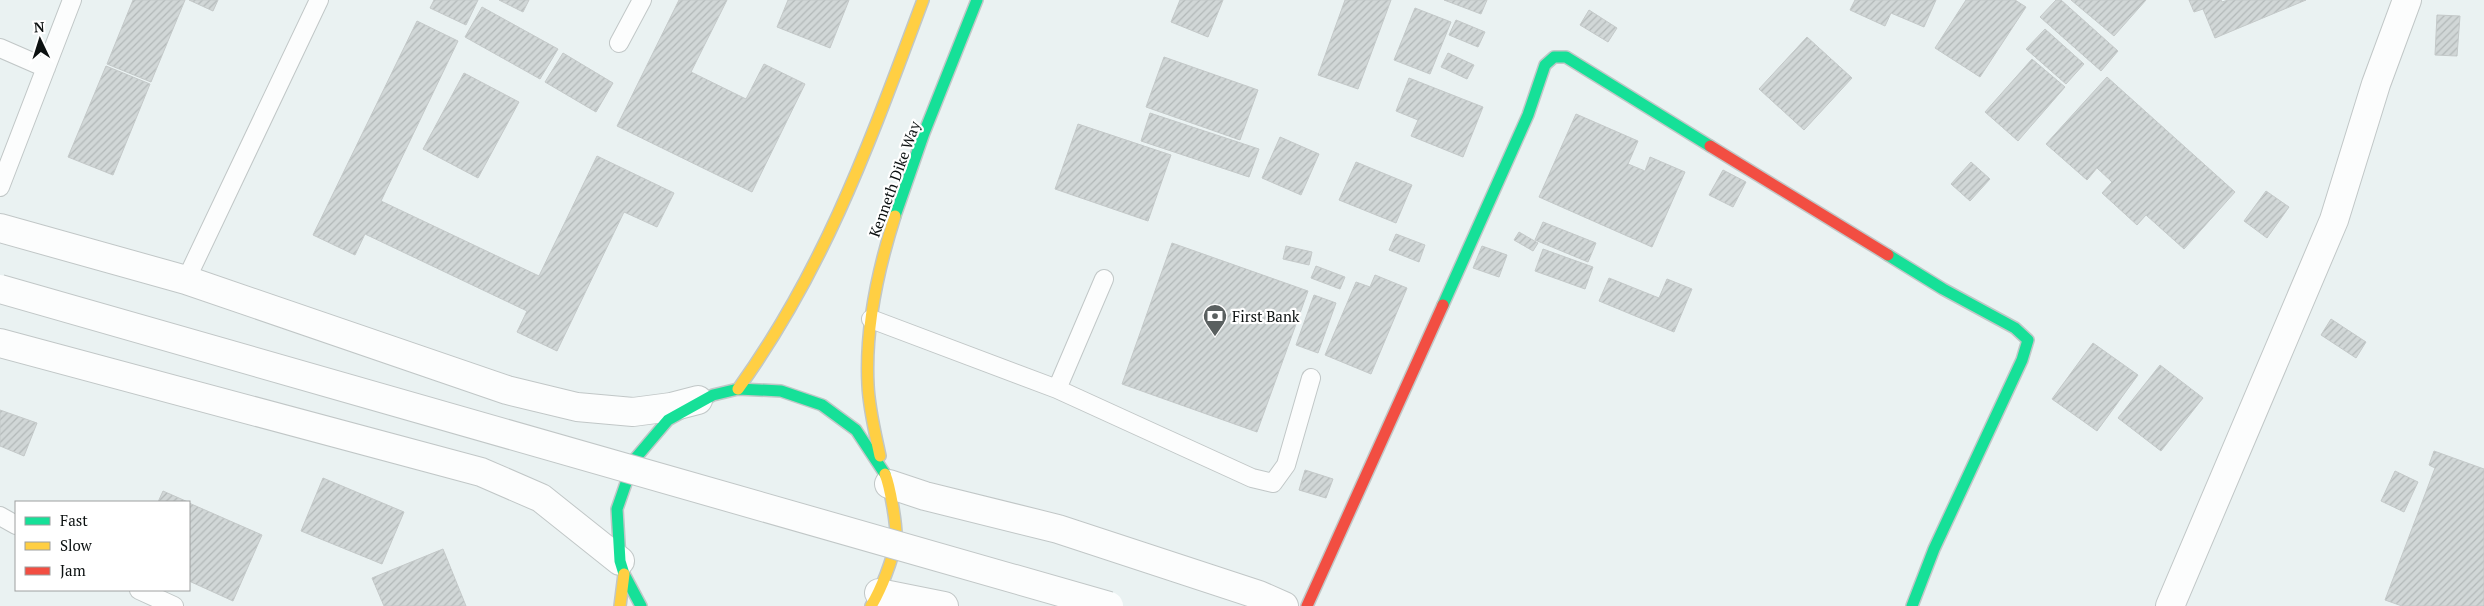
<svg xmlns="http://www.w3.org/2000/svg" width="2484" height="606" viewBox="0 0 2484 606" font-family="'PT Serif',serif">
	<defs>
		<pattern id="building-hatch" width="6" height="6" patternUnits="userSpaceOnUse" patternTransform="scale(1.25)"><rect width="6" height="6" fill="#d1d7d7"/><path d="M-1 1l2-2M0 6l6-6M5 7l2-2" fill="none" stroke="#b2b8b8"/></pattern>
	</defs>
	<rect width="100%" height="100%" fill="#eaf2f2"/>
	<path fill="url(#building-hatch)" stroke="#c4c9c9" d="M133,0H185L151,82L107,64Z
		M189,0H218L213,11Z
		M434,0H478L466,25L430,8Z
		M499,0H529L523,12Z
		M679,0H727L691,72L746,99L764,64L805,84L752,192L617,126Z
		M788,0H849L830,48L777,27Z
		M1180,0H1223L1208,37L1171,22Z
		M1345,0H1391L1358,89L1318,75Z
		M1444,0H1487L1481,14Z
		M1855,0H1936L1924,27L1891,13L1885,26L1850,10Z
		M1966,0H2015L2026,7L1980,77L1935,48Z
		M2056,0H2061L2118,51L2101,71L2040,17Z
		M2071,0H2146L2114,36Z
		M2189,0H2221L2222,2L2228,0H2306L2215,38L2203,9L2194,12Z
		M482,7L558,49L540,79L465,37Z
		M1415,8L1451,22L1430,74L1394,60Z
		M1589,10L1617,28L1608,42L1580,25Z
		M2437,15L2460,16L2457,56L2435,55Z
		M1456,20L1485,32L1478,47L1449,35Z
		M417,21L458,41L381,201L539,276L597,156L674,193L657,227L624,212L557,351L517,332L527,311L365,234L355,255L313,235Z
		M2045,29L2084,64L2066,84L2026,49Z
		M1807,37L1852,78L1804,130L1759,89Z
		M563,53L613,83L596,112L545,82Z
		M1448,53L1474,65L1467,79L1441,67Z
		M1164,57L1258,90L1240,140L1146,107Z
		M2032,59L2065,87L2018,141L1985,112Z
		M106,66L150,84L113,175L68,157Z
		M464,73L519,102L478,178L423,149Z
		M2107,77L2235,192L2184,249L2146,215L2137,225L2102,193L2112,182L2097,168L2087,180L2046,144Z
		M1409,78L1483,107L1463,157L1411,136L1418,120L1396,111Z
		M1150,113L1259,149L1249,177L1141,141Z
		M1576,114L1638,141L1628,164L1645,171L1650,157L1685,172L1652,247L1539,197Z
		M1078,124L1171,155L1148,221L1055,189Z
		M1280,137L1319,154L1301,195L1262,178Z
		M1356,162L1412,185L1396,223L1339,200Z
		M1971,162L1990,179L1970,201L1951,184Z
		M1723,170L1746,182L1733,207L1709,195Z
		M2266,191L2289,207L2267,238L2244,221Z
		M1543,222L1596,243L1588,262L1535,240Z
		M1519,232L1538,243L1533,251L1514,240Z
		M1396,234L1425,245L1419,262L1389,250Z
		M1172,243L1308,291L1257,432L1122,384Z
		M1286,246L1312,252L1309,265L1283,259Z
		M1482,246L1507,255L1499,277L1473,268Z
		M1543,249L1593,267L1585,289L1535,271Z
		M1316,266L1345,277L1340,289L1311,278Z
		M1375,275L1407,288L1371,374L1325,355L1356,282L1370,287Z
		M1609,278L1659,298L1667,279L1692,289L1674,332L1599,301Z
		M1314,295L1336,303L1318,353L1296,345Z
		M2331,319L2366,342L2356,358L2321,335Z
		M2093,343L2138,375L2097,431L2052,399Z
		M2160,365L2203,398L2161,451L2118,418Z
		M0,410L37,423L24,456L0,446Z
		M2434,451L2484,469V606H2402L2385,600L2435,468L2429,465Z
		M1305,470L1333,479L1326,498L1299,490Z
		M2395,471L2418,482L2404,512L2381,501Z
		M323,478L404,512L382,564L301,531Z
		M163,491L188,502H158Z
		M189,503L262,535L233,601L189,581Z
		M443,549L466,606H384L372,578Z"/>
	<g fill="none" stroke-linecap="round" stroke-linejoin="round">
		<g stroke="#c1c7c7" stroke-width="20">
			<path id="lane" d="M619,43L642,0
				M0,48L46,68
				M0,187L72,0
				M186,280L319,0
				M871,319L1057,389L1104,279
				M1057,389L1252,478L1273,483L1286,465L1311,378
				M0,516L16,525
				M139,590L174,606"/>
		</g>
		<g stroke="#c1c7c7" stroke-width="30">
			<path id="street" d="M0,228L186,280L507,390L577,407L633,412L671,407L698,400
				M0,343L481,472L541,498L620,561
				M889,484L925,496L1058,529L1259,595L1284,606
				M879,593L944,606
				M2170,606L2334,220L2376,84L2407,0"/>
		</g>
		<g stroke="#c1c7c7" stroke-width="14">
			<path id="fast" d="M895,216L924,133L977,0
				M1888,255L1943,289L2015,328L2028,340L2022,360L1934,549L1912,606
				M1443,305L1528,115L1545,65L1554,57H1566L1710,146
				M641,606L624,574L620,561L617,509L634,460L668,420L713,395L738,389L781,391L822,405L856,430L885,474"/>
		</g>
		<g stroke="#c1c7c7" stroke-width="14">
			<path id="slow" d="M738,389C826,267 871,139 923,0
				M880,456C875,432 869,409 868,385C865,329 878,269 895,216
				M620,606L624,574
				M871,606C881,590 893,559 896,540C897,526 890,486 885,474"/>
		</g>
		<g stroke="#c1c7c7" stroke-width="14">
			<path id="jam" d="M1710,146L1888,255
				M1307,606L1443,305"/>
		</g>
		<use href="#lane" stroke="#fcfdfd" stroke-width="18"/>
		<use href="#street" stroke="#fcfdfd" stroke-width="28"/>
		<use href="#fast" stroke="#16e098" stroke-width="11"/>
		<use href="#slow" stroke="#ffcf43" stroke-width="11"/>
		<use href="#jam" stroke="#f24e42" stroke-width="11"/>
		<g stroke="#c1c7c7" stroke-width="30" stroke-linecap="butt">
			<path id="street-bridge" d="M0,289L1109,606"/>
		</g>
		<use href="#street-bridge" stroke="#fcfdfd" stroke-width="28"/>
	</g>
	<defs>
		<g id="bank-pin" transform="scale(1.25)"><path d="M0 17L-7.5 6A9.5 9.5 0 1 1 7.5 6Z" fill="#5a6060" stroke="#fff"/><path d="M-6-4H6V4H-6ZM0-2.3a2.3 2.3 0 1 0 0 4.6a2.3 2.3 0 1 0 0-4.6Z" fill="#fff"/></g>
	</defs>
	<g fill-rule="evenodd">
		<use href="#bank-pin" x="1215" y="316"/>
	</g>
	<g text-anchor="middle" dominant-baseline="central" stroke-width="4.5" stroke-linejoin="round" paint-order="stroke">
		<g font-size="15" fill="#0c1111" stroke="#fff">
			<text transform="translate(894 179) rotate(-70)">Kenneth Dike Way</text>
		</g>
		<g font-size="15" fill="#0c1111" stroke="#fff" text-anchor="start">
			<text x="1232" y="316">First Bank</text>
		</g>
	</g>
	<rect x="15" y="501" width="175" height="90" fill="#ffffff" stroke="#9ea0a0"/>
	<rect x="25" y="517" width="25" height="8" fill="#16e098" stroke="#9ea0a0"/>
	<text x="60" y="526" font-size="15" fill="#0c1111">Fast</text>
	<rect x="25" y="542" width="25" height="8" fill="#ffcf43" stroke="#9ea0a0"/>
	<text x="60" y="551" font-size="15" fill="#0c1111">Slow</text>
	<rect x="25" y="567" width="25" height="8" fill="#f24e42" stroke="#9ea0a0"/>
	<text x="60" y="576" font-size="15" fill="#0c1111">Jam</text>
	<g transform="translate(40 40) rotate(356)" stroke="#ffffff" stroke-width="4" paint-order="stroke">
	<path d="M0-4L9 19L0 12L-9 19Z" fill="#0c1111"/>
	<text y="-8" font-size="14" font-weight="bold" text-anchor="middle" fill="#0c1111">N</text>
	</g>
</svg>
